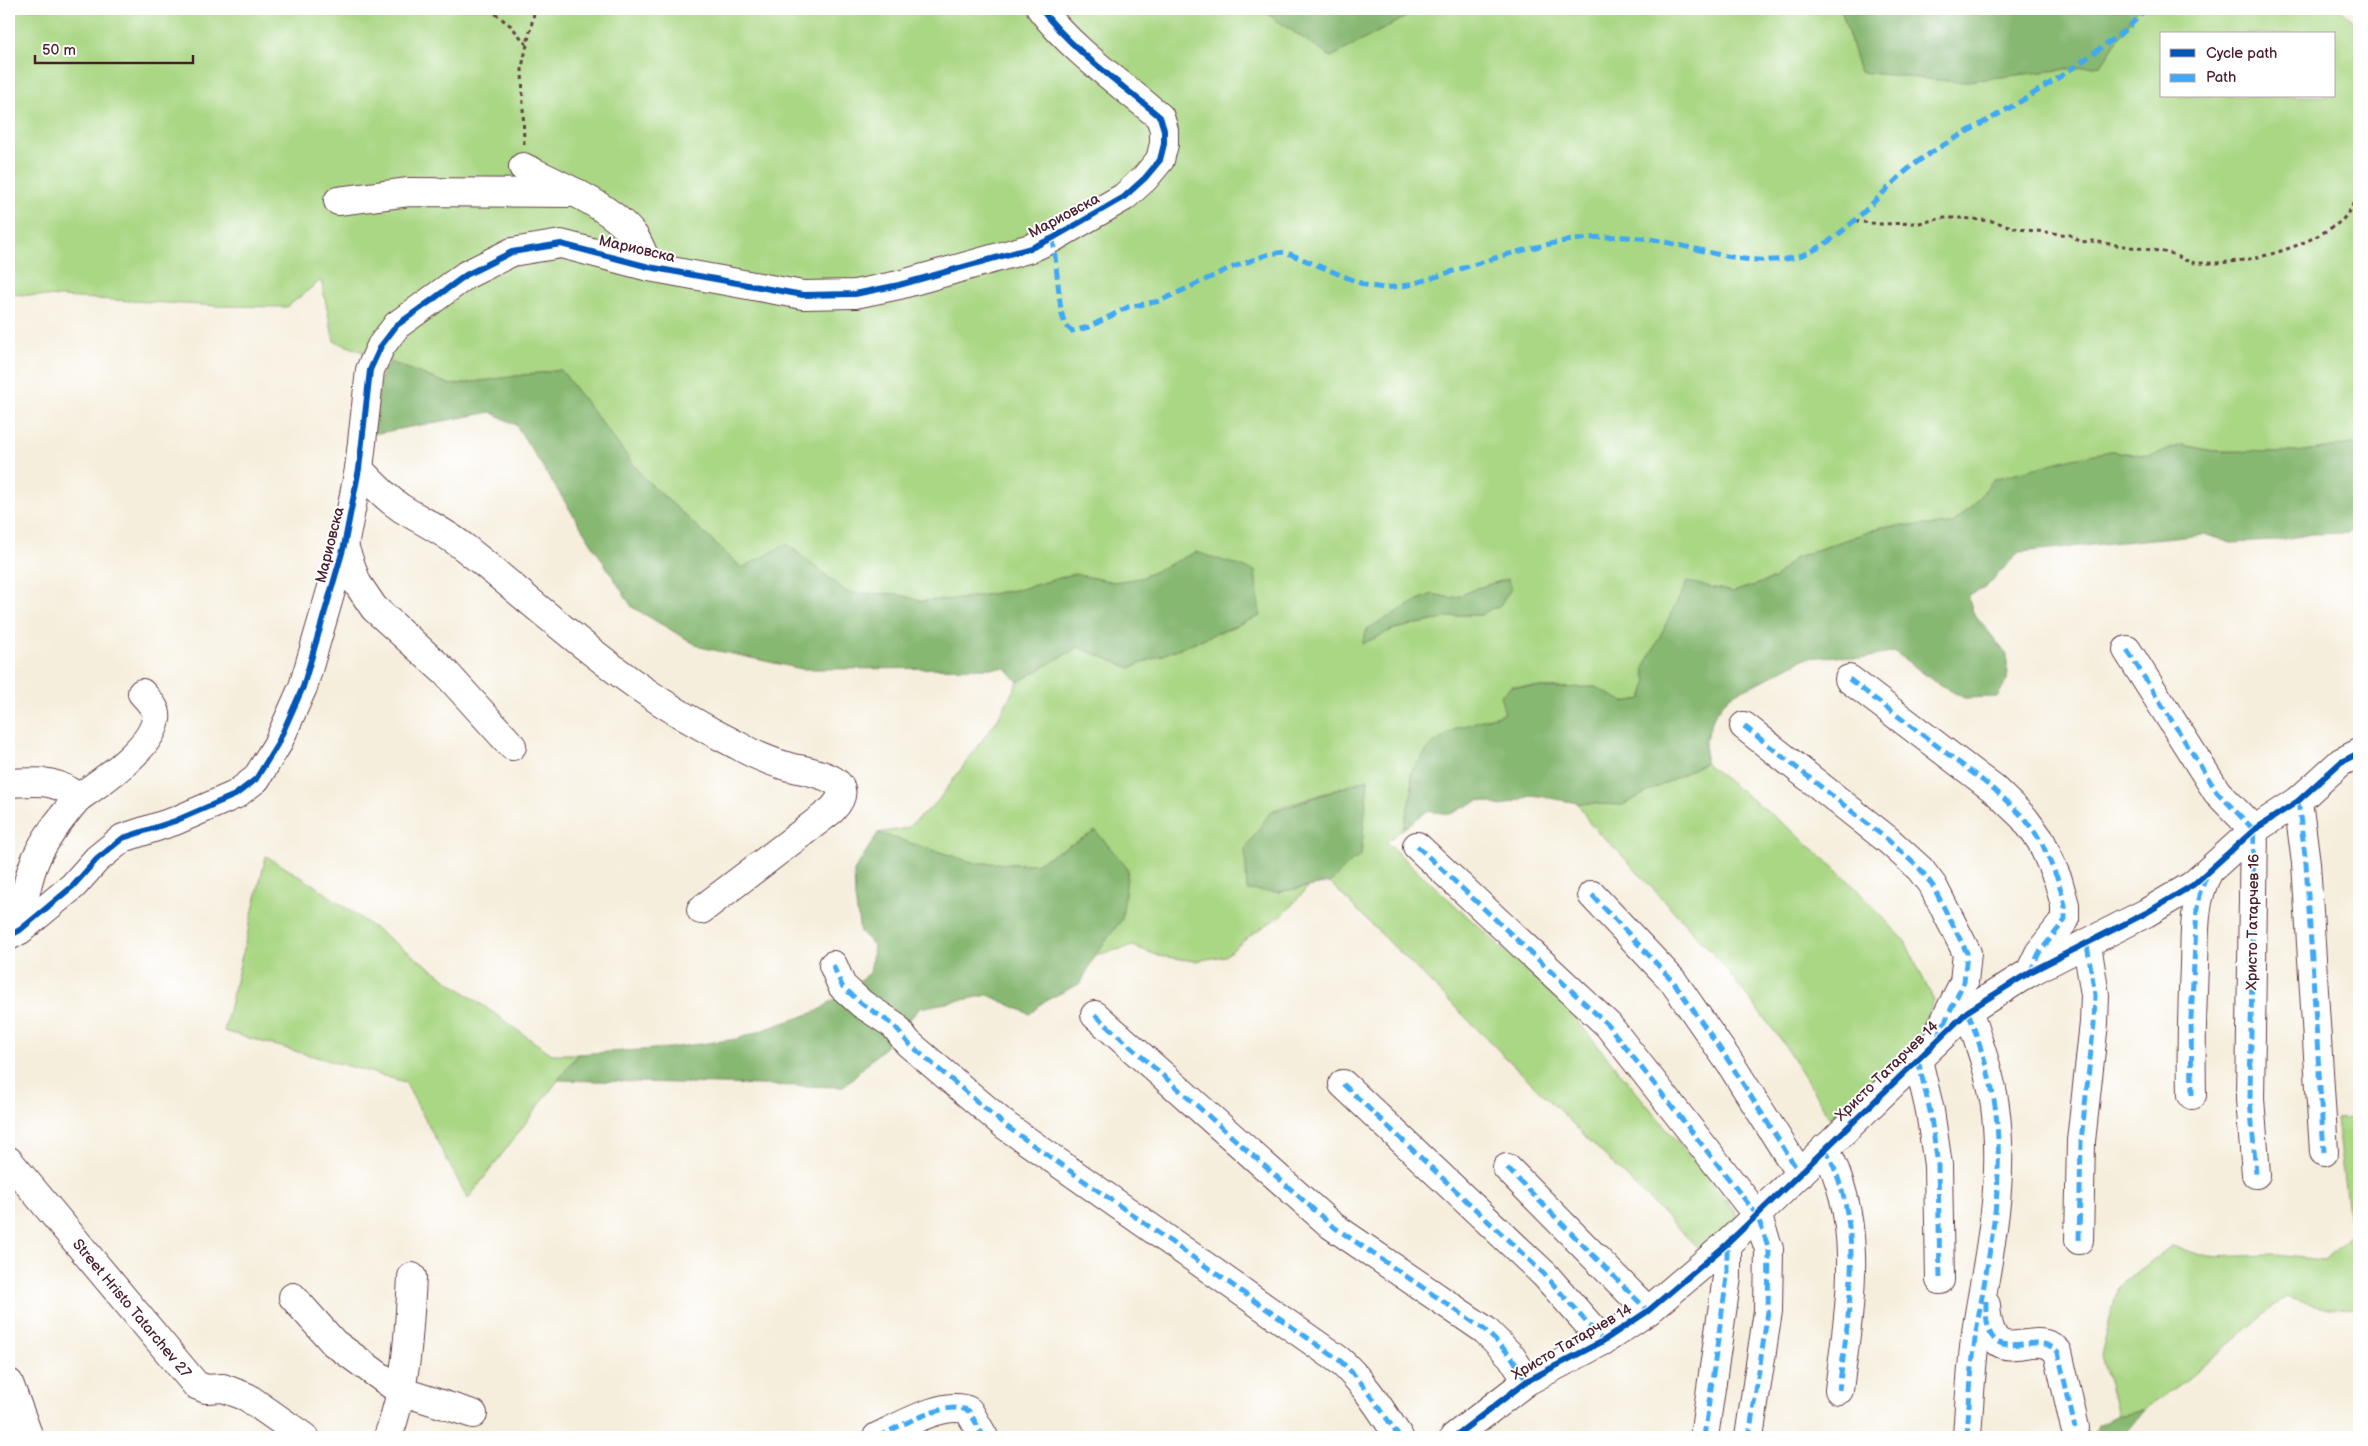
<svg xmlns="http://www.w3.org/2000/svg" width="2368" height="1446" viewBox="0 0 2368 1446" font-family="'Balsamiq Sans',sans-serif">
	<rect width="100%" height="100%" fill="#fff"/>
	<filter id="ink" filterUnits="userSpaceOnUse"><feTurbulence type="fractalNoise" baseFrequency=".02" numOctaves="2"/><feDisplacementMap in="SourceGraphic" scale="10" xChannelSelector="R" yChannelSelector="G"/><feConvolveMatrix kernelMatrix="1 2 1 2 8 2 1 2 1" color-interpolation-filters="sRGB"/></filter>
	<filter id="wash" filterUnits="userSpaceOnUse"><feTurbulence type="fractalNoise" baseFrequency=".0096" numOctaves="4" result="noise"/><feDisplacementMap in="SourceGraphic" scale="20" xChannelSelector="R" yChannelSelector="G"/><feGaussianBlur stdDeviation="1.12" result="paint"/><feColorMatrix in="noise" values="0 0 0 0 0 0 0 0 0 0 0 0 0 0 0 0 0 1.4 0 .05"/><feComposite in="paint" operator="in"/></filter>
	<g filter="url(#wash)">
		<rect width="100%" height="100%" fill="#f5eedc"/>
		<path fill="#aad784" stroke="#7a7b58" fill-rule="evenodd" d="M9,9H1260L1331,57L1421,9H1841L1860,72L1958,82L2101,65L2138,9H2340L2359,26V443L2297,452L2213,451L2182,445L2150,456L2111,451L1970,508L1952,524L1882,527L1794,558L1774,579L1733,592L1687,582L1642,699L1624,702L1595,687L1549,688L1512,686L1505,713L1457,728L1411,772L1412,790L1403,829L1386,842L1564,1005L1735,1211L1737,1219L1701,1251L1330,883L1352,861L1361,856L1368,779L1271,811L1278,892L1308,887L1285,913L1251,935L1225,956L1195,961L1159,956L1133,946L1095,955L1122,919L1096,832L1035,864L975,863L878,833L907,828L937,802L997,720L1018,682L1078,647L1130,668L1260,616L1196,552L1141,578L1114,582L1074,574L1021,589L959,599L921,601L897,594L848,593L742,568L643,477L561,370L451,385L334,341L321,280L287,307L219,306L9,294ZM2162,34H2334V96H2162ZM1508,579L1511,589L1499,607L1490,609L1481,615H1461L1394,629L1362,644L1386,620L1418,600L1433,594L1450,598L1460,596L1477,588Z
			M1705,763L1795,833L1845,877L1905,941L1934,1001L1920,1035L1831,1120L1782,1041L1719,960L1619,852L1590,824L1578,803L1622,805Z
			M266,856L314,885L551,1054H578L468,1199L405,1082L224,1031Z
			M2359,1118V1307L2327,1308L2285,1297L2185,1381L2144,1410L2117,1416L2101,1355L2118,1287L2171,1246L2208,1257L2275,1255L2325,1260L2351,1235L2336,1119Z"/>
		<path fill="#87b872" stroke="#686c4e" d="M1260,9H1421L1331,57Z
			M1841,9H2138L2101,65L1958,82L1860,72Z
			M390,362L451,385L561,370L643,477L742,568L787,544L848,593L897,594L921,601L959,599L1021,589L1074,574L1114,582L1141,578L1196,552L1255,571L1260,616L1130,668L1078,647L1018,682L1006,668L802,669L700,647L632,607L516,425L491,412L373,434L381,374Z
			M2359,443V524L2348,533L2312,534L2273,541L2231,543L2204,534L2019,552L1985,588L1968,596L1973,612L2007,655V680L1997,697L1964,698L1935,682L1895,652L1860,659L1837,656L1805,658L1762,681L1729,696L1714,716L1705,741V763L1622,805L1578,803L1533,795L1502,806L1479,800L1450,814L1427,811L1403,829L1412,790L1411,772L1430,746L1457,728L1505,713L1500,696L1512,686L1549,688L1595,687L1624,702L1642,699L1647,683L1644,668L1687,582L1733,592L1774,579L1794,558L1882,527L1952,524L1970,508L1994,479L2073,458L2111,451L2150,456L2182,445L2213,451L2297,452Z
			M1508,579L1511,589L1499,607L1490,609L1481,615H1461L1394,629L1362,644L1367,629L1418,600L1433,594L1450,598L1460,596L1477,588Z
			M1368,779L1361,856L1352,861L1330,883L1278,892L1247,890L1245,849L1271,811L1285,808Z
			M1096,831L1128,869L1122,919L1095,955L1081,983L1043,1002L1030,1014L988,995L920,1008L885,1047L843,1087L558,1080L578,1054L670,1048L737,1039L818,1011L870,973L874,945L860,932L855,898L854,871L878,833L975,863L1035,864Z
			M2144,1410L2122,1437H2093L2097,1426L2117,1416Z"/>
	</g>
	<g filter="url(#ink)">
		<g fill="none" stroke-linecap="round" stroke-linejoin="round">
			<g stroke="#643e46" stroke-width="30">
				<g id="minor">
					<path d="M523,167C556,183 611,206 634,236C640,244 644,257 649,267"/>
					<path d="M338,201L409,192L577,193"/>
					<path d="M359,469C372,483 385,497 401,508C422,521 445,532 465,548C523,594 579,645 639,687C670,709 703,728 737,745C752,754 772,762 789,767C810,772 863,778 832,810L701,910"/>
					<path d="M344,546L357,583L374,608L445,672L512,746"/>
					<path d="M2127,650L2217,792L2254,830L2250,1099L2256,1174"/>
					<path d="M1849,679L1995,790L2024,818L2041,841L2058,880L2065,905V920L2039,953L2030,972"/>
					<path d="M1744,726L1888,840L1920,869L1933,886L1967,953L1964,982L1940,1030"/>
					<path d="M9,783C38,782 55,778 78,798C37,846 27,866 20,930"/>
					<path d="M78,798C101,782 152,748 156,719C158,709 148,700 142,693"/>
					<path d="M2298,801L2306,863L2324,1152"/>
					<path d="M1417,846L1608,1025L1757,1215L1769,1249L1768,1311L1749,1437"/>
					<path d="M1592,895L1673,981L1730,1063L1800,1174"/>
					<path d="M9,936L20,930L73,886L97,859L123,838L175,821L235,795L256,779L277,745L303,687L344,546L359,469L370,370L381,346L397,325L432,300L466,275L512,252L561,244L649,267L803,295L855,294L899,285L1031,248L1053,238L1124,197L1145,178L1160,160L1164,144V130L1160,117C1119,82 1074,52 1041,9"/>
					<path d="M833,965L842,986L862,1004L894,1025L908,1043L1006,1126L1339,1360C1364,1382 1381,1410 1399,1437"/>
					<path d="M1095,1015L1331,1225L1485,1330L1511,1356L1527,1381"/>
					<path d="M1918,1060L1930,1111L1938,1165L1940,1280"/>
					<path d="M1343,1084L1545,1275L1603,1341"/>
					<path d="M2192,1095C2191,1052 2192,1009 2194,966C2195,934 2193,901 2208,873"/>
					<path d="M1825,1148C1866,1226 1849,1307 1839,1390"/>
					<path id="s1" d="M9,1161L196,1385L206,1389L223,1388L247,1397L304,1437"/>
					<path d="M1507,1168L1648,1311"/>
					<path d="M2079,1240L2081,1141L2094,1023L2095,995L2087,945"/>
					<path d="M293,1297L334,1343L400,1391L473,1414"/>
					<path d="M1986,1305C1991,1379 2032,1323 2058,1352L2075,1428"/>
					<path d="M9,1383L29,1437"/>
					<path d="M388,1437C407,1386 409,1331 412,1277"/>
					<path d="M877,1437C899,1427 946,1399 969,1411L984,1437"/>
					<path d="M1454,1437L1527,1381L1603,1341L1648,1311L1727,1244L1968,1011L2030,972L2146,913L2193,885L2254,830L2298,801L2341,762L2359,753"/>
					<path d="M1704,1437L1727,1277V1244"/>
					<path d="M1967,1437C1969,1405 1971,1372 1975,1339C1987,1259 2006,1189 1995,1106C1990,1073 1979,1043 1968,1011"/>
				</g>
			</g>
			<path stroke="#643e46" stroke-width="3" stroke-dasharray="4 4" stroke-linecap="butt" d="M489,9L511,26L527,45
				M524,144L522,67L535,9
				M1855,221L1880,224L1919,223L1944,218H1961L1992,221L2019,229L2070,235L2081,242L2093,241C2118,246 2144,248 2169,253C2178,255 2187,263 2197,263C2245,265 2302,250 2341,221C2348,215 2352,204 2359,197"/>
			<use href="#minor" stroke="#fff" stroke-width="28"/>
			<path stroke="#3fa9f5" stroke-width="5" stroke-dasharray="10 5" stroke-linecap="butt" d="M1053,238L1061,311L1065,325L1072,331L1089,327L1128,307L1160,301L1228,269L1269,254L1285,252L1365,285L1384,288L1409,285C1483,263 1562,230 1640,238C1690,243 1739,268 1791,258C1838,249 1876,195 1912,166C1938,146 1969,131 1997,115C2031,96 2064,75 2095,52C2114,39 2131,27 2145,9
				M2127,650L2217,792L2254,830L2250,1099L2256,1174
				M1849,679L1995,790L2024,818L2041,841L2058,880L2065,905V920L2039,953L2030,972
				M1744,726L1888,840L1920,869L1933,886L1967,953L1964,982L1938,1036
				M2298,801L2306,863L2324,1152
				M1417,846L1608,1025L1757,1215L1769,1249L1768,1311L1749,1437
				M1592,895L1673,981L1730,1063L1800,1174
				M833,965L842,986L862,1004L894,1025L908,1043L1006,1126L1339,1360C1364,1382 1381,1410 1399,1437
				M1095,1015L1331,1225L1485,1330L1511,1356L1527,1381
				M1918,1060L1930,1111L1938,1165L1940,1280
				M1343,1084L1545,1275L1603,1341
				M2192,1095L2191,1018L2197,908L2199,895L2206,877
				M1825,1148C1866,1226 1849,1307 1839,1390
				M1507,1168L1648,1311
				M2079,1240L2081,1141L2094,1023L2095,995L2087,945
				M1986,1301C1984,1378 2032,1324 2058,1352L2075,1428
				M877,1437C899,1427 946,1399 969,1411L984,1437
				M1704,1437L1727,1277V1244
				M1967,1437C1969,1405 1971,1372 1975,1339C1987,1259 2006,1189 1995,1106C1990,1073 1979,1043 1968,1011"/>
			<g stroke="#fff" stroke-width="9">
				<path id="cycleway" d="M9,936L20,930L73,886L97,859L123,838L175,821L235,795L256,779L277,745L303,687L344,546L359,469L370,370L381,346L397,325L432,300L466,275L512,252L561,244L649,267L803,295L855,294L899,285L1031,248L1053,238L1124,197L1145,178L1160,160L1164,144V130L1160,117C1119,82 1074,52 1041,9
					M1454,1437L1527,1381L1603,1341L1648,1311L1727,1244L1968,1011L2030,972L2146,913L2193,885L2254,830L2298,801L2341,762L2359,753"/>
			</g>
			<use href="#cycleway" stroke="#0057b8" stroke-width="6"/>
		</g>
	</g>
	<g text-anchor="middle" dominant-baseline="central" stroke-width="4" stroke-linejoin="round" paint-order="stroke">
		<g font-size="15" fill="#4a1f2b" stroke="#fff">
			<text transform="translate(1064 216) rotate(-28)">Мариовска</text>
			<text transform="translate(637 249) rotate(13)">Мариовска</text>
			<text transform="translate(330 545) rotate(-76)">Мариовска</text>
			<text transform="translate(2253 922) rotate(-89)">Христо Татарчев 16</text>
			<text transform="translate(1887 1071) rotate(-44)">Христо Татарчев 14</text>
			<text stroke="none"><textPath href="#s1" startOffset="192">Street Hristo Tatarchev 27</textPath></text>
			<text transform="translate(1572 1342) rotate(-30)">Христо Татарчев 14</text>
		</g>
	</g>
	<rect width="2368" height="1446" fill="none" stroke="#fff" stroke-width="30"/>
	<rect x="2160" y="32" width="175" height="65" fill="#ffffff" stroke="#b7a5aa"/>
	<rect x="2170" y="49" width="25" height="8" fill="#0057b8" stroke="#b7a5aa"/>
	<text x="2206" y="58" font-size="15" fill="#4a1f2b">Cycle path</text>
	<rect x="2170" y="74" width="25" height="8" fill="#3fa9f5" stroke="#b7a5aa"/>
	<text x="2206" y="82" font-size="15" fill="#4a1f2b">Path</text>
	<path d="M35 55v8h158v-8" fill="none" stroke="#4a1f2b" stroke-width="2.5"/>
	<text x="42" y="55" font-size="15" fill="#4a1f2b" stroke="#ffffff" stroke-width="4" paint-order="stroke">50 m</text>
</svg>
